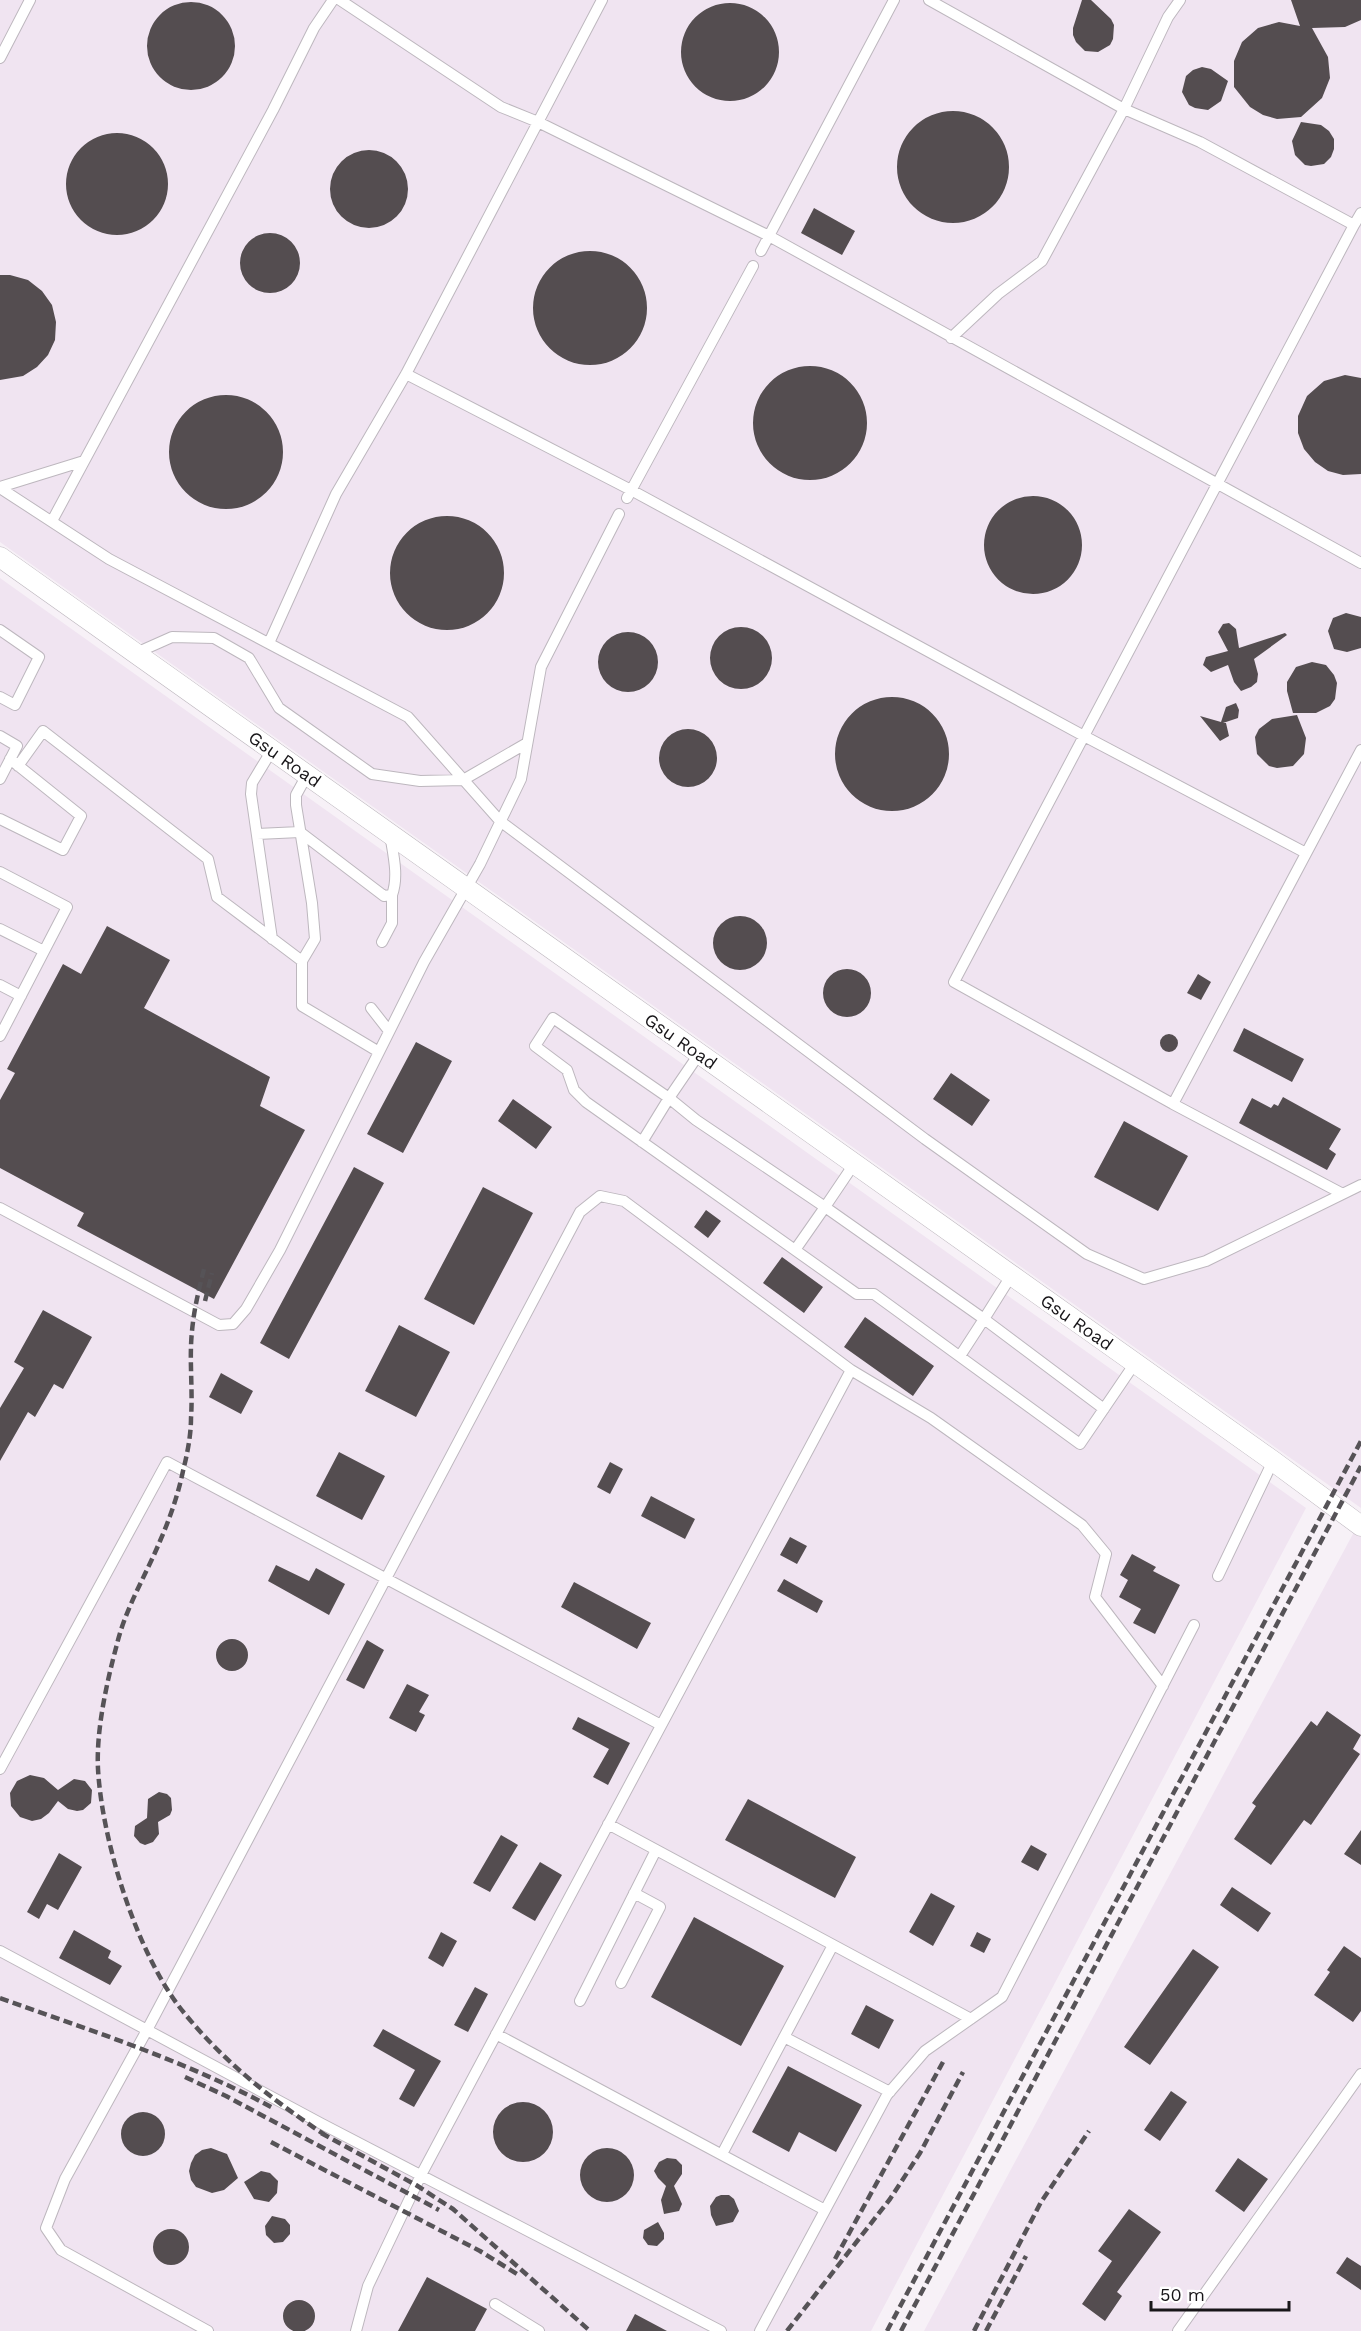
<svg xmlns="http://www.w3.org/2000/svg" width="1361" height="2331" viewBox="0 0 1361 2331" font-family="'Work Sans',sans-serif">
	<rect width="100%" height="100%" fill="#f7f1f7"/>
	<path fill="#f0e4f1" d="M0,0H1361V1508L0,542Z
		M0,578L1306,1508L871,2331H0Z
		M1354,1532L1361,1537V2331H924Z"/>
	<path fill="#544d50" d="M1082,0H1091L1111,19L1114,25L1113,39L1110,45L1098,52L1085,51L1076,42L1073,35V28Z
		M1291,0H1361V20L1345,27L1312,28L1328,57L1330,78L1322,98L1301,117L1277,119L1263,115L1250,107L1234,87V61L1242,42L1258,28L1279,22L1300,26Z
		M147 46a44 44 0 1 1 88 0a44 44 0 1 1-88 0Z
		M681 52a49 49 0 1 1 98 0a49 49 0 1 1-98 0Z
		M1202,67L1211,69L1228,81L1221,101L1208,110L1195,108L1189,105L1182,92L1186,76L1193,70Z
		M897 167a56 56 0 1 1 112 0a56 56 0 1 1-112 0Z
		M1301,122L1321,125L1329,131L1334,139V149L1331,157L1324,164L1311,166L1305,165L1295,155L1292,141Z
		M66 184a51 51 0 1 1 102 0a51 51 0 1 1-102 0Z
		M330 189a39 39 0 1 1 78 0a39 39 0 1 1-78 0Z
		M814,208L855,231L842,255L801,233Z
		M240 263a30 30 0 1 1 60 0a30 30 0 1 1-60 0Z
		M533 308a57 57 0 1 1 114 0a57 57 0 1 1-114 0Z
		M0,275H10L28,280L42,291L52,305L56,322L55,340L48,355L37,367L23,376L0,380Z
		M753 423a57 57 0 1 1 114 0a57 57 0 1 1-114 0Z
		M1345,375L1361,378V474L1343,475L1328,471L1315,462L1304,449L1298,433V416L1307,396L1324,381Z
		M169 452a57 57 0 1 1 114 0a57 57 0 1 1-114 0Z
		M984 545a49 49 0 1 1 98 0a49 49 0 1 1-98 0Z
		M390 573a57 57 0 1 1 114 0a57 57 0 1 1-114 0Z
		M1346,613L1361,617V648L1347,652L1334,649L1328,631L1333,618Z
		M1229,623L1236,629L1239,648L1285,633L1287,635L1254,659L1258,674L1257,682L1251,687L1241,691L1234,682L1228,665L1211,672L1203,665L1206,657L1228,651L1218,632L1223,624Z
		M710 658a31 31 0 1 1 62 0a31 31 0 1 1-62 0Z
		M598 662a30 30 0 1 1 60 0a30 30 0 1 1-60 0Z
		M1312,662L1326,665L1334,675L1337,683L1335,699L1330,706L1316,713H1293L1287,691V682L1296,667Z
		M835 754a57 57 0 1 1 114 0a57 57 0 1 1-114 0Z
		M1236,703L1239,710L1238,718L1223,723H1226L1229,736L1220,741L1200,716L1221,722L1226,707Z
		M1297,715L1306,738L1304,754L1293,766L1277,768L1269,766L1257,754L1255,737L1259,729L1272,719Z
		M659 758a29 29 0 1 1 58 0a29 29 0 1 1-58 0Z
		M713 943a27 27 0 1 1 54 0a27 27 0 1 1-54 0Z
		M107,926L170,960L144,1008L270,1077L260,1106L305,1130L214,1299L77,1226L84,1213L0,1168V1100L15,1073L7,1069L63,964L81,974Z
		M823 993a24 24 0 1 1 48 0a24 24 0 1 1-48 0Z
		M1198,974L1211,982L1201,1000L1187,993Z
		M1244,1028L1304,1059L1292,1082L1233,1051Z
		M1160 1043a9 9 0 1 1 18 0a9 9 0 1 1-18 0Z
		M416,1042L452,1061L403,1153L367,1134Z
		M951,1073L990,1100L972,1126L933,1099Z
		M1283,1097L1341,1129L1329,1149L1336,1154L1327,1170L1239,1123L1252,1098L1271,1108L1274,1104L1278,1106Z
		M513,1099L552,1127L536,1149L498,1121Z
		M1124,1121L1188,1156L1158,1211L1094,1177Z
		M354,1167L384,1183L289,1359L260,1343Z
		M483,1187L533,1213L474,1325L424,1299Z
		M706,1210L721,1221L708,1238L694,1227Z
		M782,1257L823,1287L804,1313L763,1283Z
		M43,1310L92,1337L63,1389L54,1384L35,1417L28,1412L0,1461V1408L24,1368L14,1362Z
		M865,1317L934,1366L913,1396L844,1347Z
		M399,1325L450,1352L416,1417L365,1391Z
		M221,1373L253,1391L241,1414L209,1397Z
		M339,1452L385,1476L362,1520L316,1496Z
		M610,1462L623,1469L610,1494L597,1487Z
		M651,1496L695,1519L685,1539L641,1516Z
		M790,1537L807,1546L797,1564L780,1555Z
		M1132,1554L1156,1567L1153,1571L1180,1585L1155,1634L1133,1623L1141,1609L1119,1597L1128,1580L1120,1575Z
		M276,1565L309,1581L316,1568L345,1584L329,1615L268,1581Z
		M784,1579L823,1601L817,1613L777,1591Z
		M574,1582L651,1623L637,1649L561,1607Z
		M216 1655a16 16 0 1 1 32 0a16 16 0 1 1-32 0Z
		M367,1640L384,1650L364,1689L346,1680Z
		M407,1684L429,1695L419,1712L425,1715L416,1732L389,1718Z
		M1327,1711L1361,1735L1353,1749L1360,1754L1311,1825L1304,1820L1271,1865L1234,1839L1256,1806L1252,1803L1311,1721L1317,1726Z
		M578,1717L630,1743L608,1785L593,1777L609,1749L572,1729Z
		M30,1775L44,1778L58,1790L74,1779L85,1781L92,1790L91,1803L83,1810L77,1811L68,1809L58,1801L49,1813L41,1819L32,1821L20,1817L11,1806L10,1793L17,1781Z
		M159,1792L167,1794L171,1798L172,1810L170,1815L158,1822L159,1834L153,1842L145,1845L140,1843L134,1836L135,1826L147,1818L148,1799Z
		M748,1799L856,1857L835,1898L725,1840Z
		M1361,1830V1865L1344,1854Z
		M501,1835L518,1845L490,1892L473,1883Z
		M1031,1845L1047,1854L1038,1871L1021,1862Z
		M59,1853L82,1867L58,1910L47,1904L39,1919L27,1912Z
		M540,1862L562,1875L535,1921L512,1908Z
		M1232,1887L1271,1913L1258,1932L1220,1905Z
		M931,1893L955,1906L933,1946L909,1932Z
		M694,1917L784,1966L741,2046L651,1997Z
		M74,1930L111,1951L108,1958L122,1966L110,1985L59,1958Z
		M441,1932L457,1941L443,1967L428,1958Z
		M977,1932L991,1939L984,1953L970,1946Z
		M1344,1946L1361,1958V2011L1353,2022L1314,1995L1330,1972L1327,1970Z
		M1193,1949L1219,1967L1150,2065L1124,2047Z
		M475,1987L488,1994L468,2032L454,2025Z
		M866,2005L894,2020L879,2049L851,2034Z
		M383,2029L441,2061L414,2107L399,2099L415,2070L373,2046Z
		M788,2066L862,2105L836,2152L799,2132L789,2152L752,2132Z
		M1171,2091L1187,2102L1160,2141L1144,2130Z
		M493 2132a30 30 0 1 1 60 0a30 30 0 1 1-60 0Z
		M121 2134a22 22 0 1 1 44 0a22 22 0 1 1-44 0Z
		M211,2148L227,2154L238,2178L224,2190L212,2193L196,2187L191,2180L189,2171L191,2163L195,2155L202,2150Z
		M580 2175a27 27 0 1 1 54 0a27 27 0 1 1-54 0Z
		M667,2158L676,2159L682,2165V2174L674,2186L682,2204L679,2211L664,2214L661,2200L666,2186L658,2178L654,2171L659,2162Z
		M1238,2158L1268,2179L1244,2212L1215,2191Z
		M261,2171L270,2173L278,2181L277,2193L269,2202L254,2199L244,2182Z
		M721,2195H729L734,2199L739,2211L733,2222L716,2226L711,2215L710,2206L716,2197Z
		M1129,2209L1161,2232L1117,2292L1122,2296L1105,2321L1082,2304L1112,2261L1098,2251Z
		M272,2216L285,2219L290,2225V2234L283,2242L274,2243L266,2235L265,2226Z
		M658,2222L664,2233V2239L657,2246L648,2245L643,2238L644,2230Z
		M153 2247a18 18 0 1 1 36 0a18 18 0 1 1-36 0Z
		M1347,2257L1361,2266V2290L1336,2273Z
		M427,2277L487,2309L475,2331H398Z
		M283 2316a16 16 0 1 1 32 0a16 16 0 1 1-32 0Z
		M635,2314L667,2331H626Z"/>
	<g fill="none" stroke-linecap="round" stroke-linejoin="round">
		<g stroke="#bdb7be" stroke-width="12">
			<path id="lane" d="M340,0L501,107L538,122L769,236L1361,563
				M929,0L1124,109L1200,142L1354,225L954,982L1173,1104
				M0,58L30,0
				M1354,225L1361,213
				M761,251L894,0
				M951,338L998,294L1042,261L1124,109L1168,17L1180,0
				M406,374L631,490L1084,736L1306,853
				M0,487L84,461
				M0,488L109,559L408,717L500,821L925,1139L1087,1254L1144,1279L1206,1261L1361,1185
				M627,498L753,266
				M52,521L273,110L314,28L333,0
				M0,630L39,657L15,705L0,697
				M269,643L336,494L406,374L602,0
				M136,653L172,637L214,638L249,658L279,708L372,774L420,781L463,780L527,743
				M0,736L17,746L0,779
				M18,766L43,731L208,859L217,897L302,961V1006L379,1052
				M0,819L63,850L81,816L10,759
				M257,834L300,832L384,896L392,895C399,876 393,854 390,834
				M0,872L67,907L0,1036
				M0,929L44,951
				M272,939L251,794L252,783L272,750
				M382,942L392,923V895
				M302,961L315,939L312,903L296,805V795L307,775
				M0,985L21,996
				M371,1008L389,1031
				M699,1054L669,1098L553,1018L535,1046L567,1070L574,1090L586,1102L857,1294H874L1080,1444L1135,1363
				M642,1142L669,1098L696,1120L825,1207L795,1250
				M854,1164L825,1207L984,1319L960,1356
				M1341,1193L1173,1104L1361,750
				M0,1208L219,1325L233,1324L246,1309L280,1250L424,962L480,864L521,779L541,667L619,514
				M1011,1276L984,1319L1104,1409
				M1218,1576L1273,1461
				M0,1769L167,1462L661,1725
				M608,1824L971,2019
				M0,1951L322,2124L721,2331
				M621,1983L660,1907L634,1893
				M580,2001L656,1850
				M496,2034L825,2210
				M784,2037L890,2092
				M722,2154L833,1945
				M495,2304L539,2331
				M208,2331L61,2250L46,2228L65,2179L147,2030L580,1212L600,1196L624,1201L851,1370L931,1418L1082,1525L1106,1554L1095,1597L1163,1686
				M356,2331L368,2286L421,2175L851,1370
				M760,2331L887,2095L925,2051L1002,1997L1194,1625
				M1178,2331L1361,2074"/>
		</g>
		<g stroke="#bdb7be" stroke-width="21">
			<path id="street" d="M0,557L1273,1461L1361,1526"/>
		</g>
		<use href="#lane" stroke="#fff" stroke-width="10"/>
		<use href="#street" stroke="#fff" stroke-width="20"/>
		<path stroke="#565357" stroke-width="4.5" stroke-dasharray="9 4.5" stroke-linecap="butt" d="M204,1269C199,1289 194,1309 192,1331C189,1360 193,1389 191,1418C191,1436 187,1455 183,1471C178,1495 170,1518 160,1541C146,1575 126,1607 117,1644C107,1681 96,1730 98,1769C102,1842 138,1958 185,2014C226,2064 275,2102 328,2137
			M205,1301L212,1273
			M0,1998C92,2031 186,2061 273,2108
			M185,2077L226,2096L439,2210
			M321,2133L416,2185L453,2209L590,2331
			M271,2142L480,2251L517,2274
			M835,2259L943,2062
			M787,2331L890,2199L920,2153L963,2072
			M887,2331L1361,1441
			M901,2331L1361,1466
			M974,2331L1041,2202L1089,2131
			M986,2331L1026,2256"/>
	</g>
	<g text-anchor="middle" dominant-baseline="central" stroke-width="6" stroke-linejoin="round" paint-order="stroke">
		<g font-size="18" fill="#171518" stroke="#fff">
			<text transform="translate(285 759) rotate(35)">Gsu Road</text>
			<text transform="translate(681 1041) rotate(35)">Gsu Road</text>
			<text transform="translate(1077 1322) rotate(35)">Gsu Road</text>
		</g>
	</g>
	<path d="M1151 2301v9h138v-9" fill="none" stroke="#171518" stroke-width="3"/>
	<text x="1160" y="2301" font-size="18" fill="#171518" stroke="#ffffff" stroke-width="4.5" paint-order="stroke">50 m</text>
</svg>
